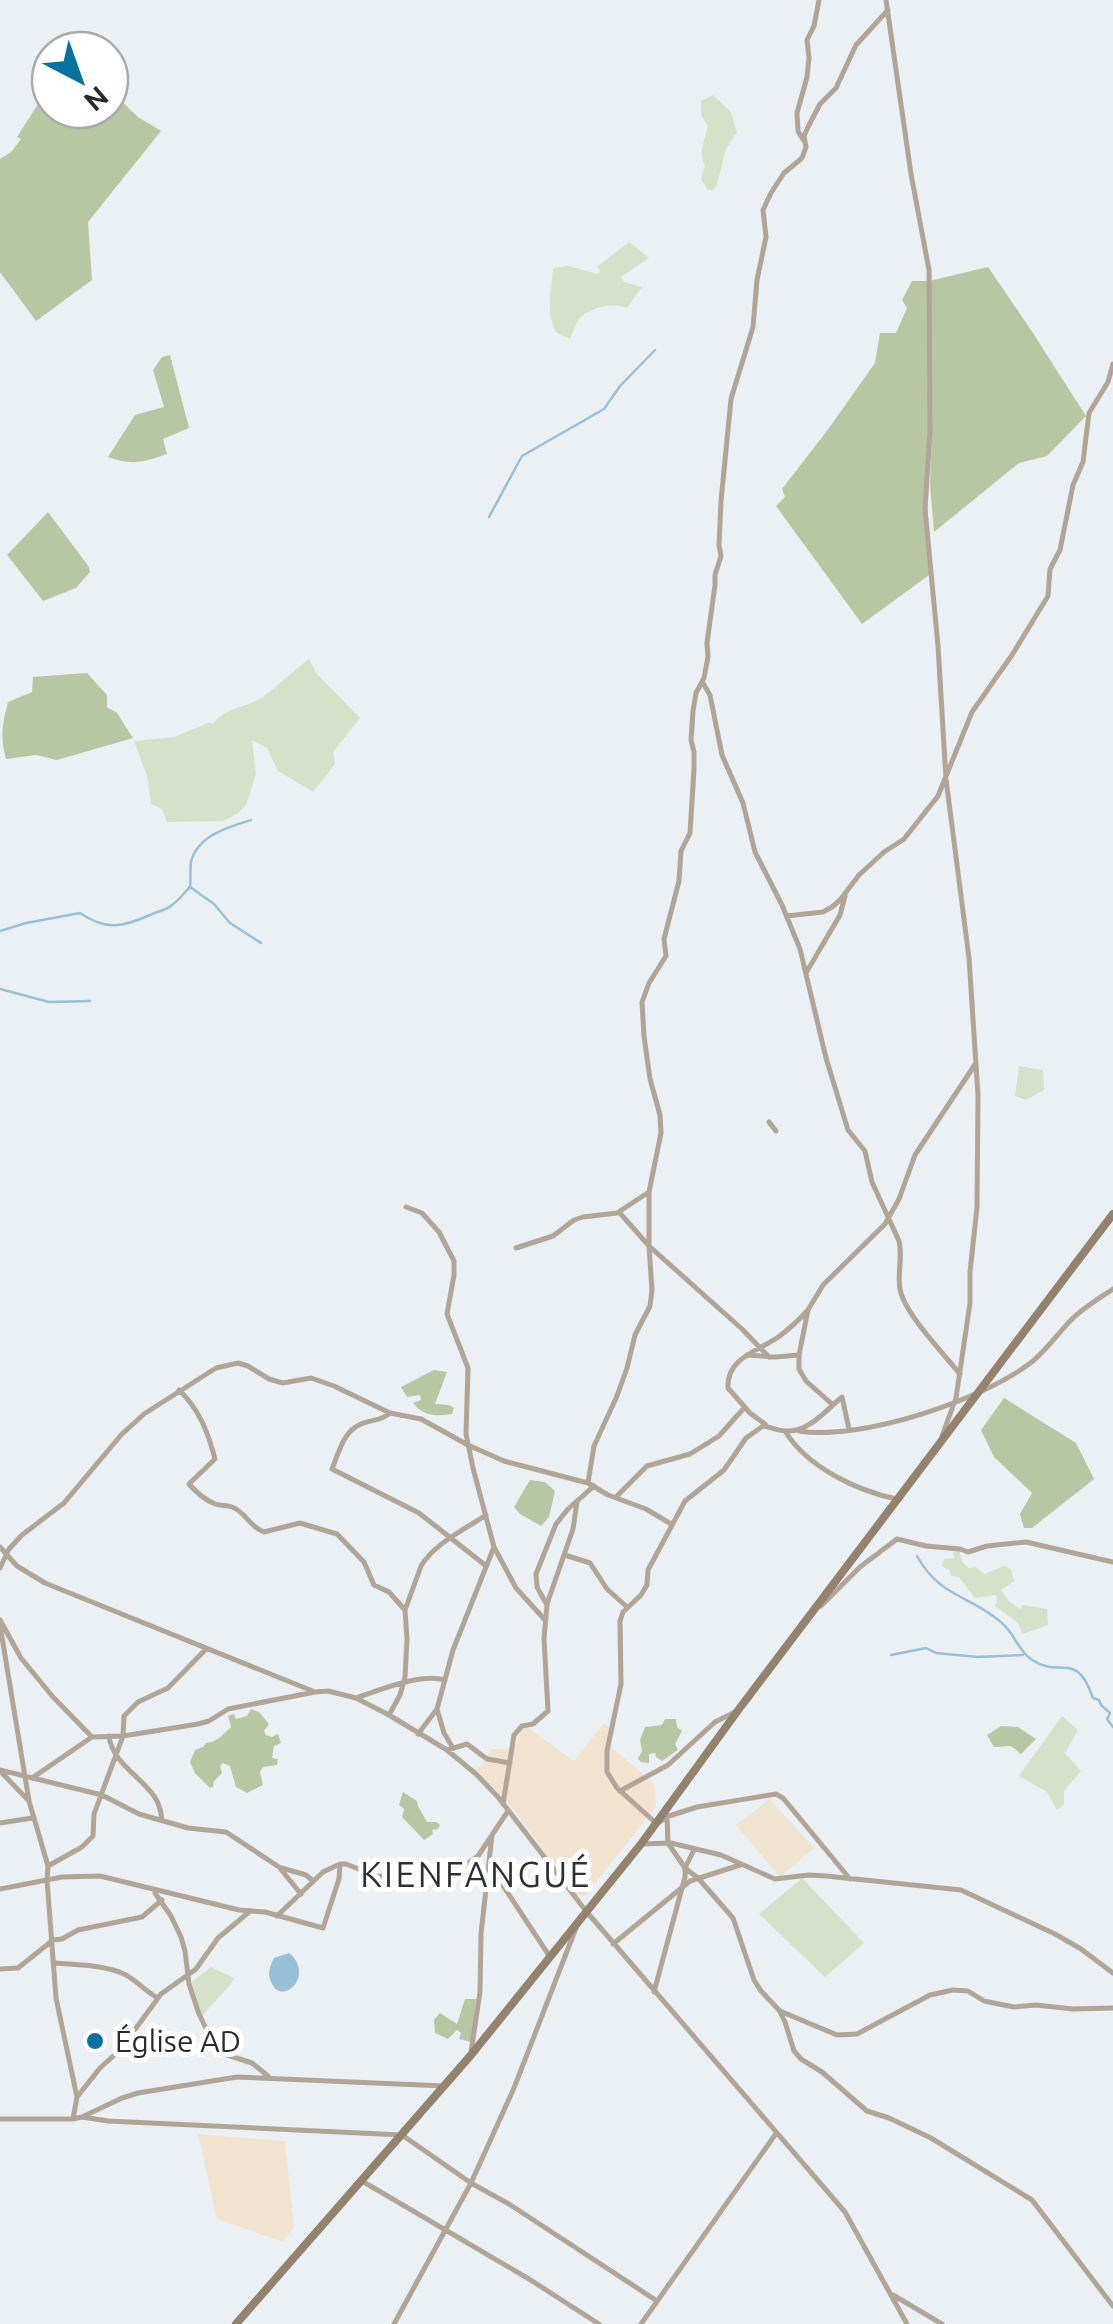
<svg xmlns="http://www.w3.org/2000/svg" width="1113" height="2324" viewBox="0 0 1113 2324" font-family="Ubuntu,sans-serif">
	<rect width="100%" height="100%" fill="#ebf0f4"/>
	<path fill="#f2e3d0" d="M604,1723L611,1729L608,1744L655,1785L656,1807L585,1896L576,1894L511,1806L477,1770L492,1749H514L522,1728L530,1729L574,1761Z
		M198,2134L285,2141L294,2227L283,2242L217,2219Z"/>
	<path fill="#efe4cf" d="M770,1799L814,1848L780,1877L736,1825Z"/>
	<path fill="#d6e1c9" d="M713,95L731,112L737,132L726,149L717,185L713,190H708L701,179L705,166C698,153 705,140 708,126L701,115V101Z
		M629,242L649,258L621,277L624,282L642,287L627,308C614,303 596,306 583,315C576,320 574,331 570,339L556,332C545,310 552,291 553,268L569,266L597,274L600,272L598,266Z
		M309,659L317,674L360,718L333,752L335,764L313,792L278,771L267,748L252,740L256,774L246,805L237,814L223,821L167,822L162,809L151,804L147,776L134,741L174,737L208,723L213,724C228,705 246,709 263,697C279,685 293,671 309,659Z
		M1019,1066L1043,1070L1044,1090L1026,1100L1015,1096Z
		M956,1549H959L962,1561L969,1568L976,1567L984,1574L1004,1566L1011,1569L1014,1581L1001,1590L1010,1602L1020,1609L1023,1605L1047,1609L1048,1625L1023,1634L1017,1622L995,1606L997,1601L996,1595L975,1598L959,1577L951,1576L949,1570L942,1566L944,1559L954,1558L953,1552Z
		M1062,1716L1078,1730L1065,1753L1081,1771L1064,1791V1804L1057,1810L1047,1792L1019,1776Z
		M802,1878L864,1943L825,1977L759,1914Z
		M211,1967L234,1978L231,1984L202,2016L190,1983Z"/>
	<path fill="#b7c7a3" d="M50,85V110H110V90L138,117L161,131L88,222L92,280L36,321L0,272V159L11,152L21,139L17,137Z
		M988,267L1031,330L1086,416L1047,456L1019,463L934,532L930,485L932,431L926,487L932,573L862,624L776,506L785,497L782,489L829,428L875,363L880,333H896L907,308L902,300L912,281H929Z
		M170,355L189,428L163,439L167,454C145,462 131,466 108,457L135,415L164,407L153,370L162,357Z
		M48,512L89,567L90,572L76,588L43,601L7,555Z
		M87,673L107,695V707L117,713L133,738L57,760L36,755L6,759C0,736 2,726 8,702L32,692L33,677Z
		M434,1370L447,1372L435,1404L449,1405L454,1408L452,1414C434,1416 425,1417 413,1403L421,1400L420,1395L407,1397L401,1387Z
		M1004,1398L1076,1443L1094,1479L1032,1528H1024L1020,1514L1032,1493L994,1457L981,1430Z
		M530,1480L545,1482L555,1491L549,1517L541,1526L520,1514L514,1507Z
		M251,1709L259,1712L269,1724L264,1731L266,1735L272,1737L278,1734L281,1743L274,1746L272,1758L278,1759L277,1765L263,1767L260,1772L263,1785L247,1793L236,1787L230,1766L223,1763L220,1766L222,1773L214,1781L213,1787L210,1788L195,1773L190,1762L195,1750L203,1747L206,1743C218,1742 222,1735 231,1727L228,1716L234,1714L236,1719L247,1716Z
		M665,1719H676L677,1727L682,1731L675,1744L678,1750L662,1761L656,1757L655,1753L649,1754V1763L641,1762L638,1759L642,1751L640,1740L645,1727L662,1725Z
		M1001,1726L1018,1727L1036,1739L1021,1754L1011,1746L994,1747L987,1735Z
		M403,1792L417,1801L418,1806L427,1822H436L440,1825L438,1829L432,1830L433,1834L424,1840L402,1817L404,1809L399,1805Z
		M465,1999H476L472,2042L459,2039L461,2033L457,2030L448,2039L435,2033L434,2020L440,2013L457,2024Z"/>
	<path fill="#99c0d6" d="M289,1953C316,1975 282,2008 271,1982C267,1973 270,1966 274,1958Z"/>
	<g fill="none" stroke-linecap="round" stroke-linejoin="round">
		<path stroke="#99c0d6" stroke-width="2.5" d="M489,517L522,456L604,409L620,386L655,350
			M190,887C191,879 190,870 191,862C197,836 228,827 251,820
			M0,931L26,923L80,913C106,931 123,927 150,915C157,911 166,911 172,905C179,900 184,893 190,887L214,904L230,923L261,943
			M0,989L49,1002L90,1001
			M917,1556C940,1598 971,1595 1002,1623C1015,1634 1018,1651 1032,1660C1061,1679 1076,1649 1093,1698L1099,1700L1101,1705L1110,1713L1107,1719L1113,1727
			M891,1655L926,1648L936,1653L978,1657L1023,1655"/>
		<path stroke="#b1a598" stroke-width="5" d="M886,0L911,174L929,270L930,432L925,509L938,646L946,779L969,958L978,1095L977,1207L970,1272V1303L956,1398L942,1436
			M804,141L798,131L797,113L807,77L809,58L807,40L814,26L819,0
			M703,683L710,695L722,755L743,803L755,852L782,905L800,949L826,1058L848,1130L865,1151L872,1182L899,1241C903,1257 897,1273 900,1289C904,1313 944,1354 960,1374
			M787,916L823,912L832,907L840,900L859,875L884,852L904,839L938,796L972,712L1012,655L1048,596L1050,569L1060,550L1073,485L1083,462L1089,413L1108,382L1113,364
			M806,973L840,915L845,896
			M769,1122L776,1131
			M406,1207L422,1213L439,1232L454,1261V1275L447,1314L468,1368L466,1434L473,1468L494,1547L516,1588L545,1620
			M619,1212L649,1246L742,1329L769,1357
			M516,1248L553,1236L574,1220L583,1217L617,1213L649,1192
			M747,1355L776,1357L799,1355
			M179,1390C199,1409 208,1432 215,1459L189,1484C196,1492 205,1500 215,1504C221,1506 227,1505 232,1507C246,1512 248,1526 264,1532L300,1523L337,1534L364,1562L374,1585L389,1592L405,1610
			M833,1405L806,1381L799,1369V1355L808,1310L823,1285L885,1224L899,1199L915,1155L976,1063
			M390,1413C380,1422 370,1419 359,1425C343,1432 338,1455 332,1469L419,1513L485,1565
			M765,1424L750,1413L728,1388C726,1359 757,1351 777,1338C788,1330 798,1321 808,1310
			M849,1429L842,1397C826,1410 809,1432 787,1431C778,1431 771,1427 763,1426L746,1438L724,1470L685,1501L648,1570L647,1585L641,1595L623,1612L620,1621L621,1684L607,1751V1772L617,1788L657,1824L666,1817L697,1807L776,1794L783,1798L850,1879
			M785,1431C807,1467 857,1491 897,1499
			M799,1431C861,1441 984,1400 1033,1361C1047,1349 1057,1335 1070,1321C1083,1308 1098,1299 1113,1289
			M588,1483L594,1446L617,1396L627,1368L635,1335L650,1306L652,1290L649,1246V1192L661,1133L660,1115L650,1079L644,1036L642,1002L649,983L666,956L664,939L679,881L681,851L690,833L694,769V752L691,740L693,711L696,693L704,678L708,657L707,643L715,585V575L721,556L719,545L721,501L731,399L753,327L757,280L766,237L763,210L771,193L784,173L802,158L806,147L804,136L809,125L820,104L836,88L856,45L888,10
			M616,1497L647,1466L690,1454L719,1436L745,1407
			M0,1547L17,1566L45,1583L315,1692L328,1691L356,1698L389,1715L447,1750L476,1774L498,1797L586,1911L845,2212L907,2324
			M565,1555L590,1563L607,1589L627,1607
			M0,1568L9,1549L22,1535L64,1503L121,1435L144,1414L216,1368L238,1363L248,1366L269,1379L283,1383L311,1378L334,1386L390,1413L421,1419L468,1445L504,1461L588,1483L608,1495L646,1509L671,1524
			M547,1604L573,1529L577,1502
			M821,1606L860,1567L897,1539L926,1546L960,1549L968,1552L987,1546L1026,1542L1113,1562
			M0,1620L21,1658L53,1697L92,1737
			M0,1625L29,1801L48,1866L47,1880L56,1998L77,2097
			M356,1698C380,1690 420,1673 445,1680
			M437,1709L444,1733L453,1748
			M389,1715L400,1695L405,1677L407,1639L405,1610L421,1566C435,1543 464,1530 486,1515
			M418,1734L437,1709L453,1650L494,1547
			M109,1736C112,1762 140,1776 154,1796C159,1803 161,1811 162,1820
			M447,1750L467,1744L487,1759L510,1763
			M0,1770L102,1795L139,1814L188,1828L226,1832L279,1867L301,1894
			M2,1773L29,1801
			M32,1778L92,1737L123,1736L198,1724L209,1721L228,1709L315,1692
			M620,1791L668,1765L715,1722L737,1711
			M503,1804L514,1735L522,1726L533,1724L548,1711L544,1638L547,1605L537,1587L536,1574L556,1524L568,1509L594,1486
			M0,1823L32,1818
			M641,1844L671,1843L721,1855L775,1879L809,1875L826,1876L961,1890L1055,1934L1081,1949L1113,1973
			M694,1850L685,1868L698,1878L733,1918L754,1980L761,1991L779,2010L785,2022L794,2051L801,2059L822,2072L867,2111L889,2118L931,2138L1032,2200L1113,2306
			M48,1866L82,1847L93,1836L94,1814L123,1736L124,1716L138,1702L168,1688L206,1649
			M490,1866L550,1957
			M282,1868L306,1875L313,1881
			M0,1889L62,1877L100,1876L239,1910L265,1912L323,1928L339,1879L340,1864
			M155,1893L171,1916L181,1937L185,1951L189,1984L199,2014L215,2047L224,2054L252,2063L268,2076
			M277,1916L323,1872L340,1864H346L377,1876L402,1877L416,1874L445,1880L478,1856L492,1835
			M613,1944L690,1881L740,1865
			M56,1963C77,1965 104,1965 124,1974C134,1978 146,1992 158,1998
			M0,1969L18,1968L53,1940L62,1939L78,1930L142,1917L162,1900
			M654,1992L685,1877V1868L668,1843L667,1815
			M780,2011L837,2035L857,2034L930,1995L953,1990L968,1991L984,2001L1014,2007L1036,2005L1073,2009L1113,2008
			M471,2052L480,1992L481,1934L492,1835L508,1811
			M82,2117L108,2121L402,2135L471,2183L509,2204L657,2301
			M0,2119H73L82,2117L122,2098L138,2093L237,2077L444,2086
			M73,2119L77,2097L100,2068L120,2050L161,1994L196,1969L218,1938L249,1912
			M362,2181L529,2279L599,2324
			M893,2295L942,2324
			M394,2324L471,2183L514,2088L576,1928
			M641,2324L775,2135"/>
		<path stroke="#92826e" stroke-width="8" d="M236,2324L471,2055L641,1844L739,1709L1113,1214"/>
	</g>
	<circle fill="#08729e" stroke="#fff" stroke-width="4" cx="95" cy="2041" r="10"/>
	<g text-anchor="middle" dominant-baseline="central" stroke-width="10" stroke-linejoin="round" paint-order="stroke">
		<g font-size="30" fill="#282a2b" stroke="#fff" text-anchor="start">
			<text x="115" y="2041">Église AD</text>
		</g>
		<g font-size="35" letter-spacing="2.5" fill="#2d3133" stroke="#fff">
			<text x="476" y="1874">KIENFANGUÉ</text>
		</g>
	</g>
	<g transform="translate(80 80) rotate(139)"><circle r="48" fill="#ffffff" stroke="#a9aaaa" stroke-width="2.5"/>
	<path d="M0-8L18 38L0 25L-18 38Z" fill="#08729e"/>
	<text y="-15" font-size="28" font-weight="bold" text-anchor="middle" fill="#282a2b">N</text>
	</g>
</svg>
